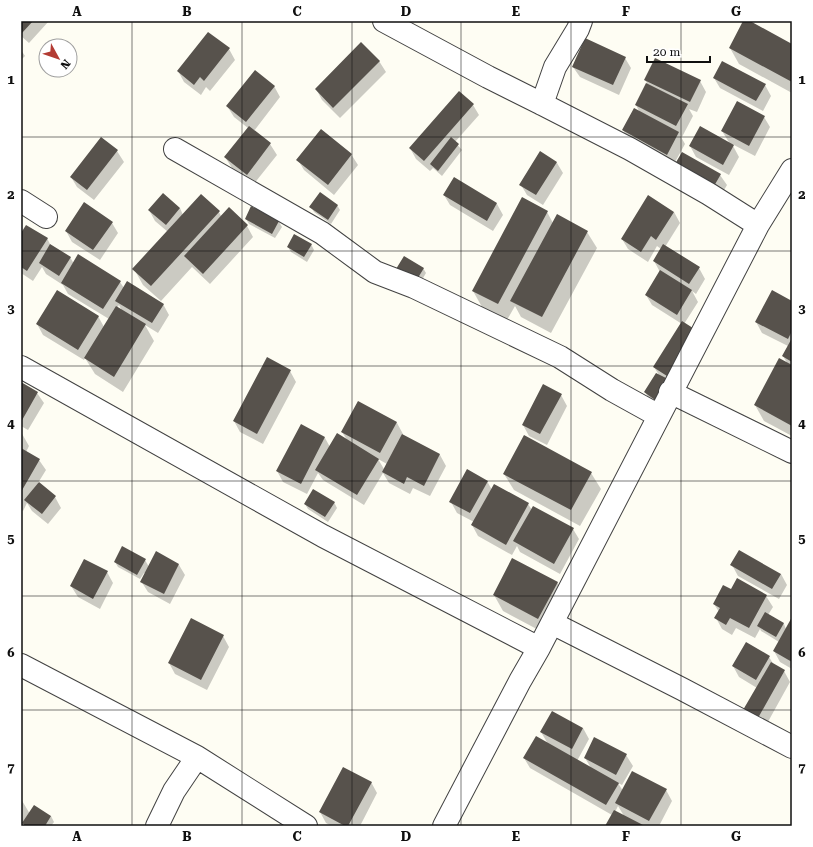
<svg xmlns="http://www.w3.org/2000/svg" width="813" height="847" viewBox="0 0 813 847" font-family="'Roboto Serif',serif">
	<rect width="100%" height="100%" fill="#fefdf3"/>
	<path fill="#0003" fill-rule="evenodd" d="M21,21H49L29,43L21,36Z
		M745,21H748L792,45V93L739,64L730,48Z
		M229,49L235,60L210,91L206,87L201,95L184,82L178,71Z
		M21,50L25,56L21,60Z
		M625,58L631,68L619,95L580,77L573,67Z
		M379,61L386,72L340,118L322,100L316,89Z
		M714,78L765,85L771,96L763,111L720,88Z
		M645,80L700,81L706,92L697,112L689,109L693,116L682,137L680,135L685,144L675,162L720,175L727,185L720,197L629,141L623,130L640,113L636,105L647,83Z
		M274,86L280,97L254,131L270,144L277,155L253,185L232,168L225,157L248,128L234,117L227,106Z
		M473,105L479,115L455,142L462,150L442,176L433,168L430,171L416,159L410,148Z
		M764,117L770,127L755,156L732,144L739,157L729,175L696,157L690,146L730,144L722,131Z
		M101,138L117,151L124,162L94,200L77,187L71,177Z
		M541,153L557,163L563,173L543,205L527,195L521,185Z
		M351,154L358,165L334,195L304,170L298,160Z
		M454,178L497,204L503,215L493,231L450,205L444,195Z
		M337,205L340,210L331,224L314,212L311,207Z
		M180,208L183,215L219,212L221,216L229,209L247,226L253,237L210,284L192,267L161,301L143,285L134,269L168,232L155,221L149,210Z
		M547,212L553,223L587,232L597,248L551,333L521,317L515,306L507,320L482,307L473,291Z
		M674,212L680,223L665,247L699,268L705,279L696,294L692,291L698,302L684,324L695,330L658,404L648,397L645,392L659,375L654,367L682,324L652,305L646,295L660,272L654,261L661,249L657,246L648,262L628,249L622,239Z
		M246,219L279,222L282,227L275,238L249,224Z
		M112,223L118,233L100,260L72,242L66,231Z
		M21,235L47,238L51,246L70,257L74,264L120,282L124,288L163,304L169,315L158,333L145,325L154,341L123,392L95,374L85,358L84,360L43,335L37,324L98,316L104,327L109,319L68,294L63,285L46,274L42,267L33,281L21,273ZM119,305L122,311L117,308Z
		M311,244L314,250L307,262L291,252L288,247Z
		M404,257L423,268L426,273L419,285Z
		M792,302V436L764,421L755,405L787,363L783,356L788,346L762,333L756,322Z
		M290,371L296,382L263,444L240,432L234,421Z
		M21,383L37,393L44,403L28,430L21,426Z
		M561,395L567,406L547,445L529,436L523,425Z
		M358,402L397,423L403,434L402,435L440,455L446,466L430,496L413,488L410,494L389,483L383,473L364,505L323,480L318,473L307,494L283,482L277,471L301,426L325,438L330,447L347,440L342,432ZM378,459L387,464L384,469Z
		M21,432L29,446L26,452L39,460L46,470L38,483L55,497L61,508L48,524L32,511L27,503L23,511L21,510Z
		M591,473L601,489L580,526L514,490L504,474Z
		M487,481L492,490L528,504L532,510L573,529L579,539L560,574L520,552L517,546L512,555L478,536L472,525L474,522L457,513L451,502Z
		M334,502L337,508L328,522L308,509L305,504Z
		M145,560L149,567L179,565L185,575L170,604L148,592L141,581L146,573H144L140,579L118,567L115,562Z
		M732,565L781,574L787,585L779,599L738,576Z
		M107,572L113,583L100,609L78,597L71,586Z
		M737,580L766,596L773,607L768,615L784,624L786,629L792,619V669L780,662L774,651L779,642L761,631L760,629L755,638L736,628L732,635L722,629L716,618L719,612L714,604L731,591Z
		M557,582L567,598L548,635L503,611L494,595Z
		M223,636L229,647L207,690L175,674L169,663Z
		M769,657L774,665L784,671L790,682L764,729L750,721L757,688L739,677L733,666Z
		M583,728L589,739L577,761L591,768L585,758L626,755L633,766L622,785L618,783L623,791L666,790L672,801L659,826H645L641,824L642,826H606L612,815L530,768L524,758L548,744L541,732ZM618,806L624,816L615,812Z
		M371,782L377,793L360,826H332L326,823L320,812Z
		M21,799L30,814L51,816L54,822L51,826H25L23,823L21,826Z"/>
	<path fill="#57524c" d="M21,21H33L22,33L21,32Z
		M743,21H750L792,44V82L729,48Z
		M208,32L230,48L204,81L200,77L194,85L177,71Z
		M585,38L626,57L613,85L572,67Z
		M361,42L380,61L333,108L315,89Z
		M655,58L701,80L690,102L644,80Z
		M722,61L766,84L756,101L713,78Z
		M255,70L275,86L246,122L226,106Z
		M646,83L688,104L676,126L635,105Z
		M459,91L474,104L424,161L409,148Z
		M737,101L765,116L749,146L721,131Z
		M634,108L679,132L667,155L622,130Z
		M249,126L271,143L247,175L224,157Z
		M700,126L734,145L723,165L689,146Z
		M321,129L352,154L328,185L296,160Z
		M101,137L118,150L87,190L70,177Z
		M451,137L459,144L438,171L430,164Z
		M540,151L557,162L536,195L519,185Z
		M682,152L721,174L714,186L675,164Z
		M454,177L497,203L487,221L443,195Z
		M320,192L338,205L328,220L309,207Z
		M163,193L180,208L166,225L148,210Z
		M201,194L220,211L151,286L132,269Z
		M648,195L674,212L656,240L651,236L641,252L621,239Z
		M522,197L548,211L498,304L472,291Z
		M84,202L113,222L93,250L65,231Z
		M251,206L279,221L272,234L245,219Z
		M229,207L248,225L203,274L184,256Z
		M557,214L588,231L542,317L510,301Z
		M26,225L48,238L27,271L21,267V233Z
		M294,234L312,244L304,257L287,247Z
		M50,244L71,257L59,276L39,263Z
		M663,244L700,267L689,284L653,261Z
		M78,254L121,281L103,309L61,283Z
		M404,256L424,268L416,281L396,269Z
		M660,270L692,290L677,315L645,295Z
		M127,281L164,304L152,323L115,301Z
		M57,290L99,316L78,350L36,324Z
		M772,290L792,301V331L788,339L755,322Z
		M116,306L146,324L114,377L84,358Z
		M682,321L696,330L667,376L653,367Z
		M792,338V362L782,356Z
		M267,357L291,370L257,434L233,421Z
		M779,358L792,365V426L754,405Z
		M656,373L668,379L655,400L644,392Z
		M21,382L38,392L21,422Z
		M543,384L562,394L540,434L522,425Z
		M358,401L397,422L380,453L341,432Z
		M301,424L325,437L301,484L276,471Z
		M337,433L379,459L357,495L315,470Z
		M402,434L440,454L424,486L407,477L404,484L382,472Z
		M524,435L592,472L571,510L503,474Z
		M21,448L40,459L21,492Z
		M467,469L488,481L470,513L449,502Z
		M39,482L56,496L42,514L24,500Z
		M494,484L529,503L506,545L471,525Z
		M313,489L335,502L325,517L304,504Z
		M533,506L574,528L554,564L513,541Z
		M122,546L146,559L137,575L114,562Z
		M739,550L781,574L772,589L730,565Z
		M156,551L179,564L164,594L140,582Z
		M512,558L558,582L538,619L493,595Z
		M84,559L108,571L93,599L70,586Z
		M737,578L767,595L749,628L730,618L726,625L714,618L720,608L713,604L723,585L731,589Z
		M765,612L784,623L776,637L757,626Z
		M792,617V662L773,651Z
		M191,618L224,635L201,680L168,663Z
		M746,642L770,656L756,680L732,666Z
		M771,662L785,670L758,718L743,710Z
		M552,711L583,728L572,749L540,732Z
		M536,736L619,783L606,805L523,758Z
		M594,737L627,754L616,775L584,758Z
		M343,767L372,782L348,826H345L319,812Z
		M632,771L667,789L649,821L615,803Z
		M34,805L51,816L45,826H26L22,823Z
		M614,810L645,826H605Z"/>
	<g fill="none" stroke-linecap="round" stroke-linejoin="round">
		<g stroke="#424242" stroke-width="24">
			<path id="minor" d="M384,21L488,77L542,104L630,149L709,194L758,225
				M542,104L555,67L578,29L581,21
				M175,149L322,233L375,272L414,287L560,357L612,390L659,416
				M21,201L46,217
				M21,367L323,536L539,648
				M670,392L792,452
				M552,623L682,689L792,747
				M21,665L197,757L306,826
				M157,826L174,791L197,757
				M444,826L520,681L539,648L758,225L792,170"/>
		</g>
		<use href="#minor" stroke="#fff" stroke-width="22"/>
	</g>
	<path fill="none" stroke="#0f0f0f" stroke-width="1" stroke-opacity="0.55" d="M132,21V826M242,21V826M352,21V826M461,21V826M571,21V826M681,21V826M21,137H792M21,251H792M21,366H792M21,481H792M21,596H792M21,710H792"/>
	<rect width="813" height="847" fill="none" stroke="#ffffff" stroke-width="44"/>
	<g transform="translate(58 58) rotate(130)"><circle r="19" fill="#ffffff" stroke="#9f9f9f"/>
	<path d="M0-3L7 15L0 10L-7 15Z" fill="#b33b33"/>
	<text y="-6" font-size="11" font-weight="bold" text-anchor="middle" fill="#0f0f0f">N</text>
	</g>
	<path d="M647 56v6h63v-6" fill="none" stroke="#0f0f0f" stroke-width="2"/>
	<text x="653" y="56" font-size="12" fill="#0f0f0f" stroke="#ffffff" stroke-width="3" paint-order="stroke">20 m</text>
	<rect x="22" y="22" width="769" height="803" fill="none" stroke="#0f0f0f" stroke-width="1.5"/>
	<g font-size="13" text-anchor="middle" font-weight="bold" fill="#0f0f0f">
		<text x="77" y="16">A</text>
		<text x="187" y="16">B</text>
		<text x="297" y="16">C</text>
		<text x="406" y="16">D</text>
		<text x="516" y="16">E</text>
		<text x="626" y="16">F</text>
		<text x="736" y="16">G</text>
		<text x="11" y="84">1</text>
		<text x="802" y="84">1</text>
		<text x="11" y="199">2</text>
		<text x="802" y="199">2</text>
		<text x="11" y="313">3</text>
		<text x="802" y="313">3</text>
		<text x="11" y="428">4</text>
		<text x="802" y="428">4</text>
		<text x="11" y="543">5</text>
		<text x="802" y="543">5</text>
		<text x="11" y="657">6</text>
		<text x="802" y="657">6</text>
		<text x="11" y="772">7</text>
		<text x="802" y="772">7</text>
		<text x="77" y="841">A</text>
		<text x="187" y="841">B</text>
		<text x="297" y="841">C</text>
		<text x="406" y="841">D</text>
		<text x="516" y="841">E</text>
		<text x="626" y="841">F</text>
		<text x="736" y="841">G</text>
	</g>
</svg>
